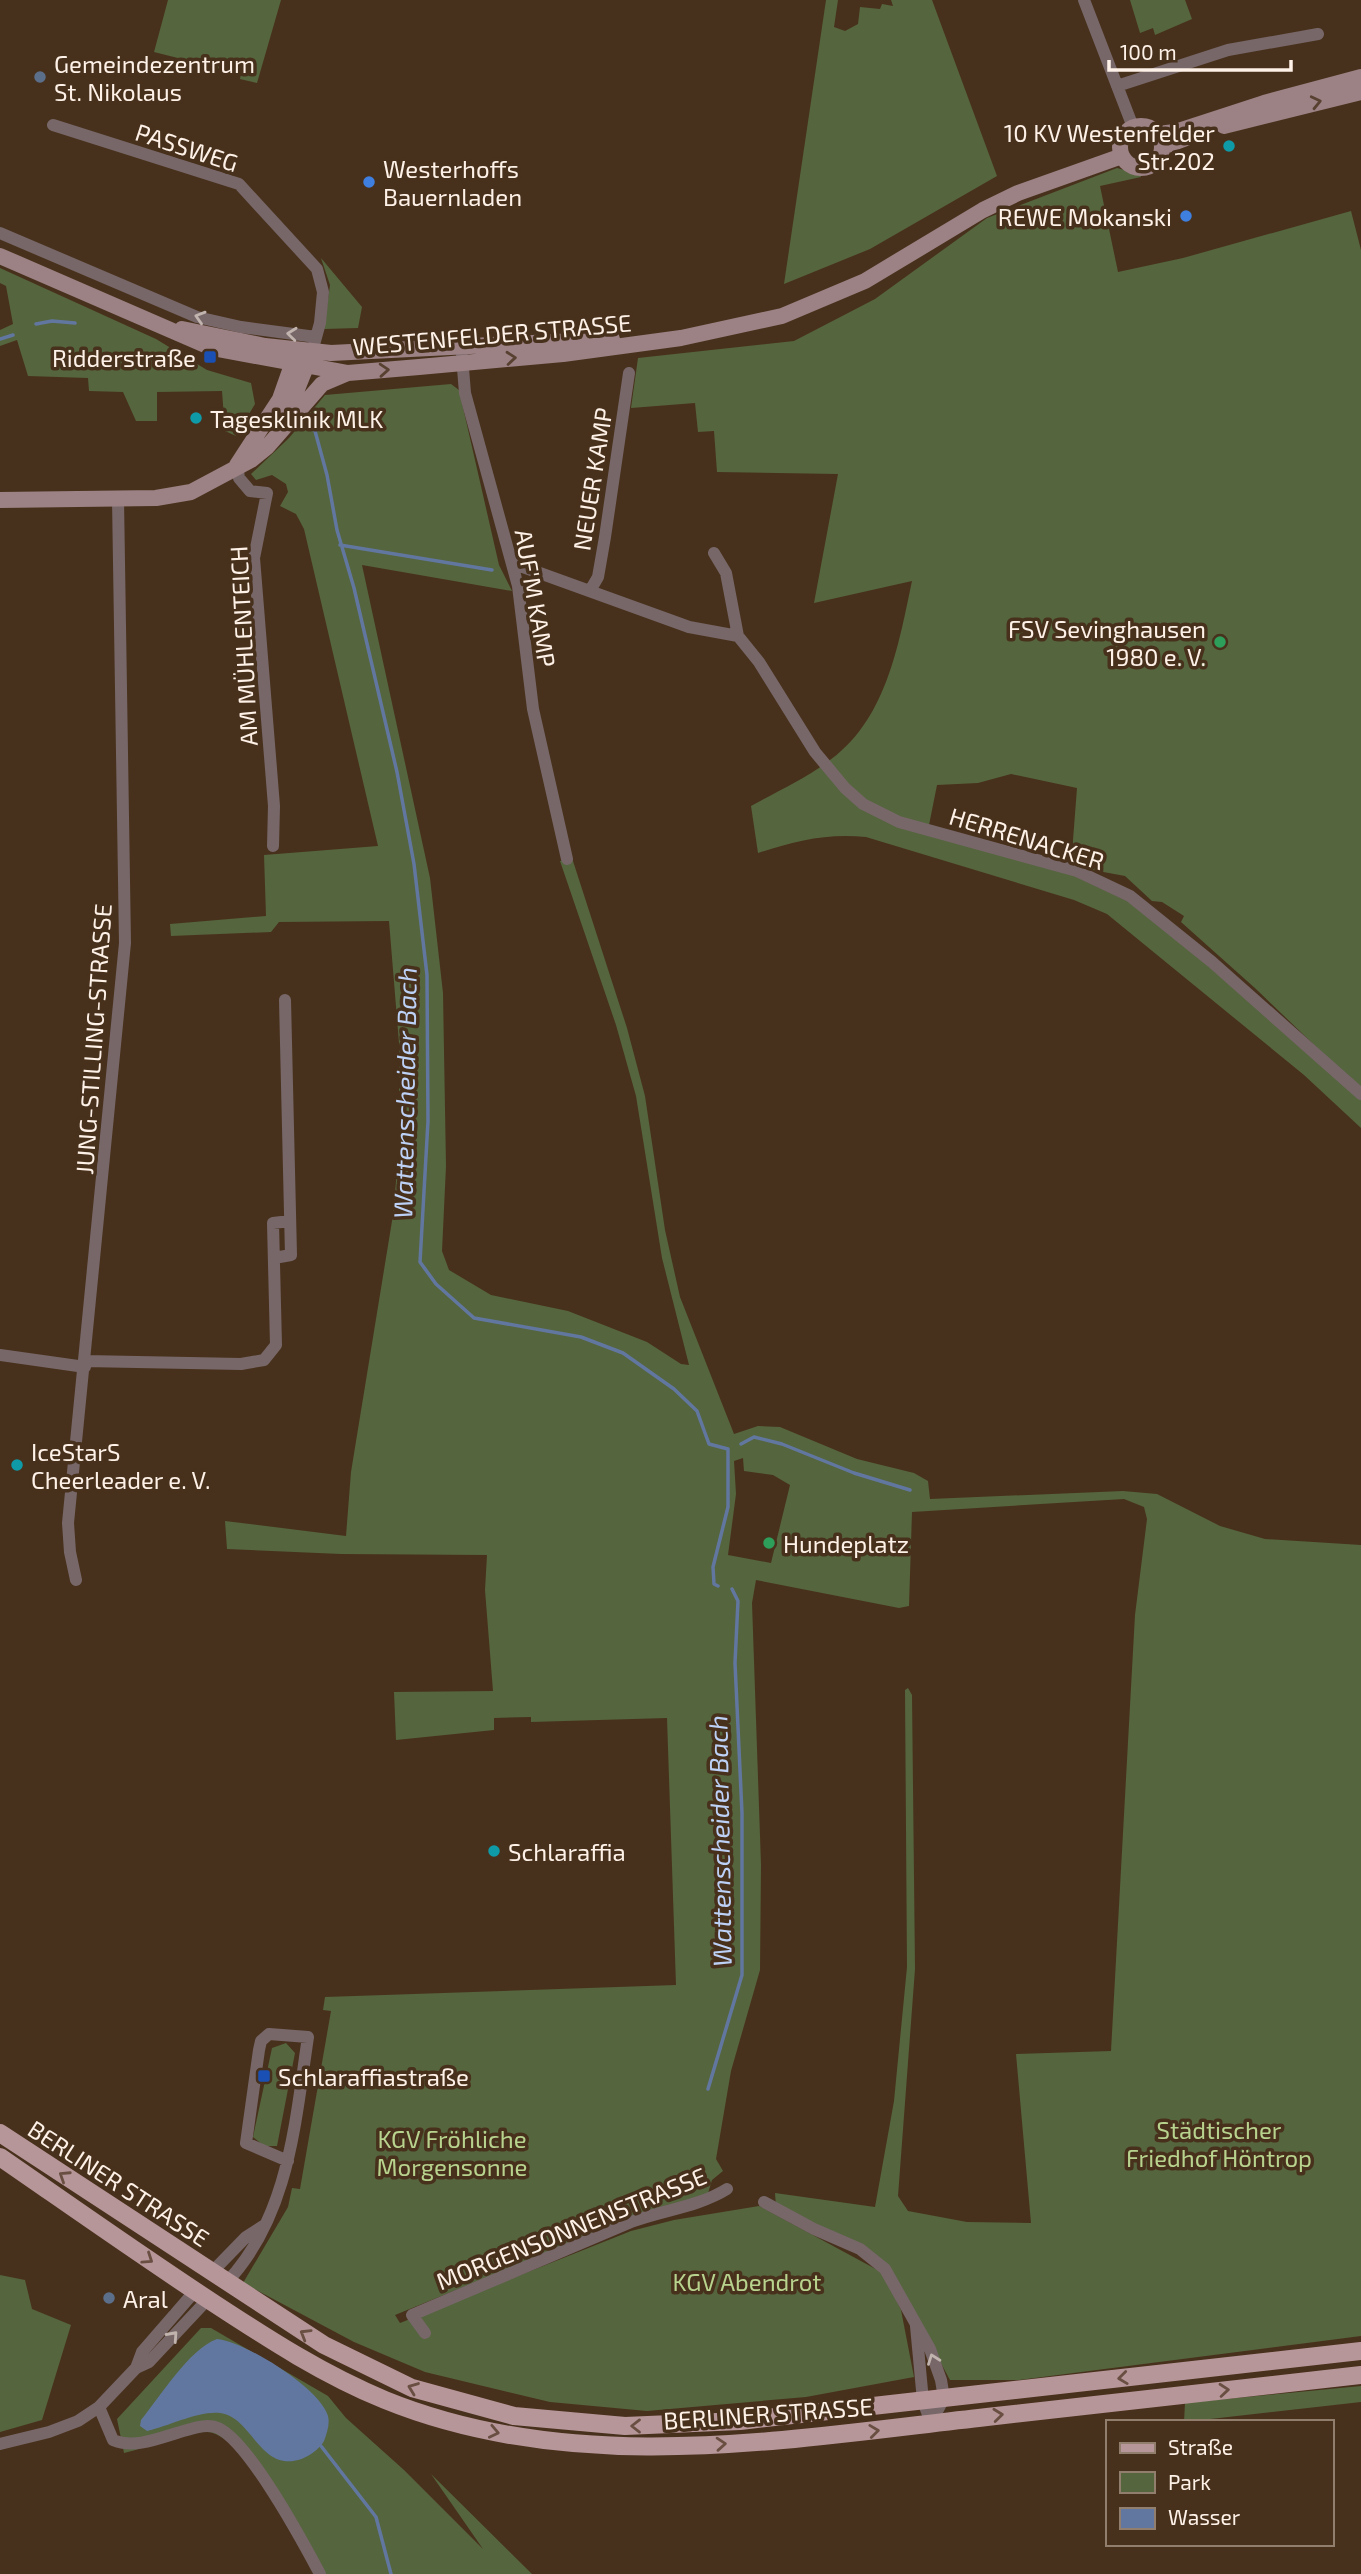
<svg xmlns="http://www.w3.org/2000/svg" width="1361" height="2574" viewBox="0 0 1361 2574" font-family="'Exo 2',sans-serif">
	<rect width="100%" height="100%" fill="#48311c"/>
	<path fill="#55653e" fill-rule="evenodd" d="M168,0H281L257,83L240,79L241,74L154,52Z
		M826,0H838L834,27L845,31L858,24L860,7L880,9L882,4L893,6L891,0H932L997,176L870,249L784,284Z
		M1130,0H1185L1192,19L1155,35L1153,28L1140,33Z
		M1117,168L1140,174L1141,177L1100,186L1118,272L1183,258L1351,211L1361,250V1090L1256,989L1181,922L1184,916L1162,902L1152,901L1125,876L1071,866L1077,788L1011,774L978,783L937,785L929,825L1066,872L1140,907L1361,1098V1128L1304,1075L1107,914L1074,900L866,837C826,833 795,841 758,853L751,806C776,792 803,780 826,763C886,722 898,647 912,581L814,603L838,474L717,472L714,431L698,432L695,403L631,408L638,358L794,341L875,299L987,218Z
		M321,258L362,307L358,328L324,329L330,285Z
		M0,268L156,339L207,370L251,383L255,404L236,436L225,431L222,391L157,392V421H136L123,392L89,391L88,378L28,376L17,340L0,346V330L13,324L6,286L0,283Z
		M451,384L459,390L499,565L512,591L362,565L430,878L443,993L446,1166L442,1251L449,1270L491,1295L568,1311L647,1342L681,1364L689,1365L662,1258L636,1096L616,1025L560,861L572,858L627,1028L645,1096L665,1230L680,1297L734,1434L758,1426L780,1427L857,1459L914,1473L928,1481L930,1499L1123,1491L1157,1494L1220,1526L1265,1539L1361,1545V2336L1019,2380H950L888,2265L776,2207L775,2193L875,2207L894,2101L907,1967L905,1690L908,1688L912,1695L915,1969L898,2196L908,2211L967,2222L1031,2223L1016,2054L1111,2051L1135,1615L1147,1519L1144,1507L1124,1499L912,1512L909,1606L899,1608L756,1580L752,1603L761,1865L760,1970L731,2071L716,2159L723,2171L712,2180L706,2200L654,2209L395,2315L400,2323L631,2231L674,2220L759,2206L883,2273L901,2310L914,2377L806,2397L647,2411L550,2402L425,2372L354,2342L243,2283L288,2207L292,2188L300,2189L331,2011L323,2010L325,1997L676,1985L667,1718L531,1722V1717L494,1718V1730L396,1740L394,1692L493,1691L485,1590L487,1555L341,1554L227,1549L225,1521L346,1536L351,1472L393,1215L399,1148V1043L389,921L279,922L271,932L171,936L170,924L266,916L264,855L378,846L304,529L296,514L280,506L288,492L286,484L272,475L256,480L251,474L289,438L325,395ZM743,1458L744,1471L773,1475L790,1485L771,1563L728,1555L736,1494L734,1461Z
		M286,2043L295,2053L277,2146H264L253,2137L272,2048Z
		M0,2275L25,2280L32,2309L71,2325L42,2420L0,2432Z
		M201,2328H211L328,2396L346,2418L404,2470L483,2549L431,2474L532,2574H316C298,2544 244,2433 207,2432C179,2431 151,2447 124,2453L117,2419Z
		M1361,2386V2402L1184,2422L1185,2403Z"/>
	<path fill="#62779f" d="M217,2339C244,2341 320,2388 328,2416C330,2424 327,2433 324,2441C320,2449 307,2458 298,2460C259,2470 252,2417 220,2413C197,2411 170,2426 147,2431L140,2426L141,2420C160,2397 189,2349 217,2339Z"/>
	<g fill="none" stroke-linecap="round" stroke-linejoin="round">
		<path stroke="#62779f" stroke-width="3.5" d="M36,324L52,321L75,323
			M0,339L13,335
			M302,420L315,431L327,475L337,530L354,588L397,772L414,864L427,975L428,1121L420,1262L436,1284L474,1318L581,1337L623,1353L674,1389L697,1411L709,1444L728,1449V1507L713,1567L714,1584L718,1586
			M340,545L492,570
			M741,1444L754,1437L782,1444L854,1473L910,1490
			M708,2089L742,1975V1813L735,1663L738,1601L732,1589
			M321,2446L376,2517L391,2574"/>
		<path stroke="#776769" stroke-width="12" d="M1084,0L1133,127
			M1117,86L1228,50L1318,34
			M53,125L239,184L317,269L323,292L320,323L312,352
			M0,233L197,317L241,327L316,337
			M462,356L465,393L518,586L533,709L567,859
			M237,465L239,478L250,491L267,493L254,558L274,806L273,846
			M714,553L726,573L738,636
			M512,563L689,627L738,636L759,662L815,752L845,788L863,804L899,822L1077,871L1130,896L1212,962L1361,1094
			M591,589L598,577L605,537L629,373
			M274,1258L291,1255L285,1000
			M0,1355L85,1367
			M85,1361L241,1364L264,1360L276,1345L273,1223L290,1221
			M76,1580L70,1552L68,1523L125,943L118,499
			M764,2202L814,2229L860,2249L885,2269L930,2349L941,2380L944,2398L931,2423
			M211,2273L246,2237L263,2226
			M226,2283C289,2217 295,2123 308,2037L269,2034L261,2041L259,2050L246,2143L288,2161
			M916,2326L923,2401L931,2423
			M425,2333L412,2315L631,2222C663,2210 698,2207 727,2189
			M136,2368L149,2362L208,2299
			M99,2407L113,2440C136,2450 164,2436 187,2430C197,2427 208,2424 218,2428C249,2442 303,2542 320,2574
			M0,2444L49,2432L78,2421L99,2407L136,2368L142,2352L195,2291"/>
		<path stroke="#9c8285" stroke-width="16" d="M1224,126L1361,92
			M1120 147a21 21 0 1 1 42 0a21 21 0 1 1-42 0Z
			M1158,134L1175,132L1264,103L1361,77
			M1162,147L1189,137
			M0,256L212,348L348,373L419,367L563,354L681,338L782,316L865,281L983,210L1018,193L1122,156
			M182,329L265,346L331,353L612,339
			M284,422L309,359
			M237,465L280,399L292,365
			M0,500L156,498L191,492L251,460L267,447L322,384L348,373"/>
		<path stroke="#b7969a" stroke-width="18" d="M0,2133L324,2345L412,2388L514,2416L625,2426L740,2421L1361,2351
			M0,2157C71,2206 143,2257 215,2304C270,2340 324,2375 385,2400C577,2478 789,2439 987,2417C1111,2402 1236,2390 1361,2375"/>
	</g>
	<defs><path id="oneway-chevron" d="M-2-3.5L2.5 0L-2 3.5" fill="none" stroke-width="1.6" stroke-linecap="round" stroke-linejoin="round" transform="scale(1.75)"/></defs>
	<g stroke="#594131">
		<use href="#oneway-chevron" transform="translate(1316 102) rotate(-13)"/>
		<use href="#oneway-chevron" transform="translate(511 358) rotate(-5)"/>
		<use href="#oneway-chevron" transform="translate(384 370) rotate(-4)"/>
	</g>
	<g stroke="#c1b3ae">
		<use href="#oneway-chevron" transform="translate(200 317) rotate(-163)"/>
		<use href="#oneway-chevron" transform="translate(292 334) rotate(-174)"/>
		<use href="#oneway-chevron" transform="translate(173 2336) rotate(-48)"/>
		<use href="#oneway-chevron" transform="translate(933 2359) rotate(-110)"/>
	</g>
	<g stroke="#694f42">
		<use href="#oneway-chevron" transform="translate(64 2176) rotate(-147)"/>
		<use href="#oneway-chevron" transform="translate(148 2259) rotate(34)"/>
		<use href="#oneway-chevron" transform="translate(305 2334) rotate(-149)"/>
		<use href="#oneway-chevron" transform="translate(1123 2378) rotate(173)"/>
		<use href="#oneway-chevron" transform="translate(413 2388) rotate(-159)"/>
		<use href="#oneway-chevron" transform="translate(1224 2390) rotate(-5)"/>
		<use href="#oneway-chevron" transform="translate(998 2415) rotate(-6)"/>
		<use href="#oneway-chevron" transform="translate(636 2426) rotate(180)"/>
		<use href="#oneway-chevron" transform="translate(874 2431) rotate(-7)"/>
		<use href="#oneway-chevron" transform="translate(494 2432) rotate(12)"/>
		<use href="#oneway-chevron" transform="translate(721 2444) rotate(-4)"/>
	</g>
	<g fill="#5c6f8a" stroke="#48311c" stroke-width="2.5">
		<circle cx="40" cy="77" r="7"/>
		<circle cx="109" cy="2298" r="7"/>
	</g>
	<g fill="#0f9aa8" stroke="#48311c" stroke-width="2.5">
		<circle cx="1229" cy="146" r="7"/>
		<circle cx="196" cy="418" r="7"/>
		<circle cx="17" cy="1465" r="7"/>
		<circle cx="494" cy="1851" r="7"/>
	</g>
	<g fill="#3f7fe0" stroke="#48311c" stroke-width="2.5">
		<circle cx="369" cy="182" r="7"/>
		<circle cx="1186" cy="216" r="7"/>
	</g>
	<g fill="#1a4fb4" stroke="#48311c" stroke-width="2.5">
		<rect x="203" y="350" width="14" height="14" rx="3.5"/>
		<rect x="257" y="2069" width="14" height="14" rx="3.5"/>
	</g>
	<g fill="#2e9e5b" stroke="#48311c" stroke-width="2.5">
		<circle cx="1220" cy="642" r="7"/>
		<circle cx="769" cy="1543" r="7"/>
	</g>
	<g text-anchor="middle" dominant-baseline="central" stroke-width="7" stroke-linejoin="round" paint-order="stroke">
		<g font-size="24" fill="#fef1e7" stroke="#48311c" text-anchor="start">
			<text x="54" y="63">Gemeindezentrum<tspan x="54" dy="28">St. Nikolaus</tspan></text>
			<text x="1215" y="132" text-anchor="end">10 KV Westenfelder<tspan x="1215" dy="28">Str.202</tspan></text>
			<text x="383" y="168">Westerhoffs<tspan x="383" dy="28">Bauernladen</tspan></text>
			<text x="1172" y="216" text-anchor="end">REWE Mokanski</text>
			<text x="196" y="357" text-anchor="end">Ridderstraße</text>
			<text x="210" y="418">Tagesklinik MLK</text>
			<text x="1206" y="628" text-anchor="end">FSV Sevinghausen<tspan x="1206" dy="28">1980 e. V.</tspan></text>
			<text x="31" y="1451">IceStarS<tspan x="31" dy="28">Cheerleader e. V.</tspan></text>
			<text x="783" y="1543">Hundeplatz</text>
			<text x="508" y="1851">Schlaraffia</text>
			<text x="278" y="2076">Schlaraffiastraße</text>
			<text x="123" y="2298">Aral</text>
		</g>
		<g font-size="24" fill="#fef1e7" stroke="#48311c">
			<text transform="translate(187 147) rotate(18)">PASSWEG</text>
			<text transform="translate(492 334) rotate(-5)">WESTENFELDER STRASSE</text>
			<text transform="translate(592 479) rotate(-81)">NEUER KAMP</text>
			<text transform="translate(536 598) rotate(80)">AUF'M KAMP</text>
			<text transform="translate(243 646) rotate(-93)">AM MÜHLENTEICH</text>
			<text transform="translate(1027 838) rotate(17)">HERRENACKER</text>
			<text transform="translate(93 1039) rotate(-86)">JUNG-STILLING-STRASSE</text>
			<text transform="translate(119 2183) rotate(33)">BERLINER STRASSE</text>
			<text transform="translate(571 2228) rotate(-22)">MORGENSONNENSTRASSE</text>
			<text transform="translate(768 2413) rotate(-4)">BERLINER STRASSE</text>
		</g>
		<g font-size="24" fill="#b7d38e" stroke="#48311c">
			<text x="1219" y="2129">Städtischer<tspan x="1219" dy="28">Friedhof Höntrop</tspan></text>
			<text x="452" y="2138">KGV Fröhliche<tspan x="452" dy="28">Morgensonne</tspan></text>
			<text x="747" y="2281">KGV Abendrot</text>
		</g>
		<g font-size="26" font-style="italic" fill="#bdd1f7" stroke="#48311c">
			<text transform="translate(404 1093) rotate(-89)">Wattenscheider Bach</text>
			<text transform="translate(719 1841) rotate(-91)">Wattenscheider Bach</text>
		</g>
	</g>
	<rect x="1106" y="2420" width="228" height="126" fill="#48311c" stroke="#917e6d" stroke-width="2"/>
	<rect x="1120" y="2443" width="35" height="10" fill="#b7969a" stroke="#917e6d" stroke-width="2"/>
	<text x="1168" y="2455" font-size="21" fill="#fef1e7">Straße</text>
	<rect x="1120" y="2472" width="35" height="21" fill="#55653e" stroke="#917e6d" stroke-width="2"/>
	<text x="1168" y="2490" font-size="21" fill="#fef1e7">Park</text>
	<rect x="1120" y="2508" width="35" height="21" fill="#62779f" stroke="#917e6d" stroke-width="2"/>
	<text x="1168" y="2525" font-size="21" fill="#fef1e7">Wasser</text>
	<path d="M1109 60v10h182v-10" fill="none" stroke="#fef1e7" stroke-width="3.5"/>
	<text x="1120" y="60" font-size="21" fill="#fef1e7" stroke="#48311c" stroke-width="5" paint-order="stroke">100 m</text>
</svg>
